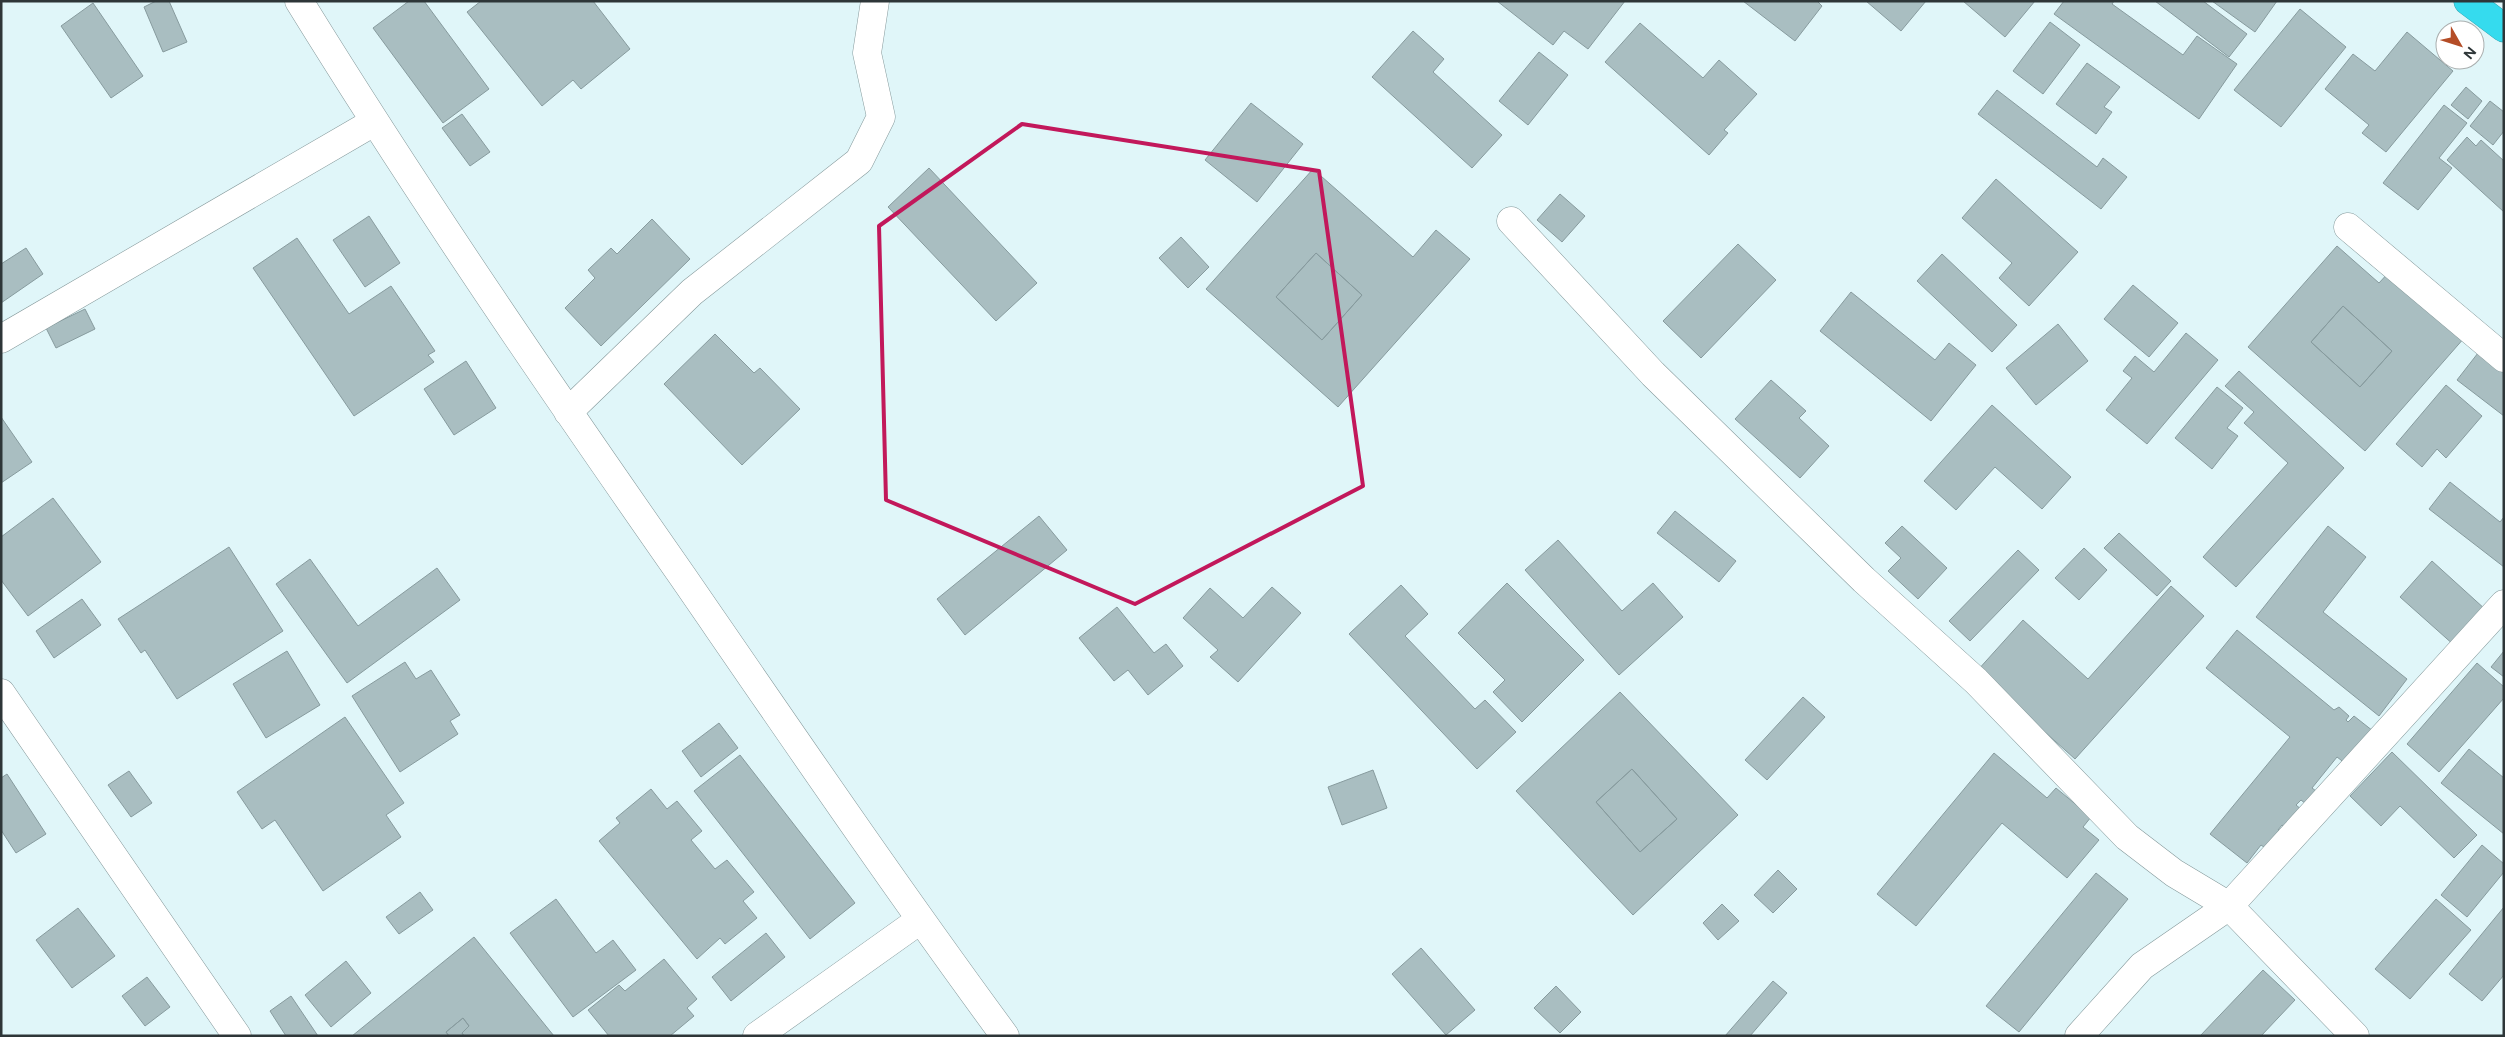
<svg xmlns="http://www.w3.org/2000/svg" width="2505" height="1037" viewBox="0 0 2505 1037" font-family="Figtree,sans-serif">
	<rect width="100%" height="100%" fill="#e0f6f9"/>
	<path fill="#a9bec1" stroke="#879b9e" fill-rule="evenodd" d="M156,1H169L187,42L163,52L144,7Z
		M409,1H424L489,89L443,123L373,28Z
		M481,1H593L630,49L581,89L573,80L542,106L467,12Z
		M1497,1H1625L1588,49L1564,31L1553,45Z
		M1743,1H1817L1822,6L1795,41Z
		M1866,1H1926L1901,31Z
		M1963,1H2035L2005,37Z
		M2064,1H2114L2112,4L2183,55L2197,36L2237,64L2199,119L2054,14Z
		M2155,1H2203L2247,34L2229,57Z
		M2212,1H2277L2255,32Z
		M93,3L143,76L111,98L61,26Z
		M2300,9L2346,47L2281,127L2234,90Z
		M2050,22L2080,45L2043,94L2013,71Z
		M1640,23L1703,78L1719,60L1757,94L1724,130L1728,133L1709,155L1605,62Z
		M1413,31L1444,59L1433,72L1502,135L1472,168L1372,77Z
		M2407,32L2453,71L2386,152L2362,133L2369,125L2325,89L2353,54L2375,71Z
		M1539,52L1568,75L1528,125L1499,101Z
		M2087,63L2120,87L2104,107L2112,112L2096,134L2056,104Z
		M2466,87L2482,101L2468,119L2451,105Z
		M1997,90L2097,167L2103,158L2127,177L2101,209L1978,114Z
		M2490,101L2504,112V131L2493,145L2470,126Z
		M1251,103L1303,144L1257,202L1205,160Z
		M2444,105L2467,123L2439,158L2452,168L2418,210L2383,183Z
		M462,114L490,152L470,166L442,128Z
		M2467,137L2476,146L2481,140L2504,161V212L2447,160Z
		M929,168L1037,283L996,321L888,207Z
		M1313,169L1413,257L1436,230L1470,259L1338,407L1206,289ZM1316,253L1362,295L1322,340L1276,297Z
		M1996,179L2078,252L2029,306L1999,278L2012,263L1962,218Z
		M1560,194L1585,216L1562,242L1537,220Z
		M369,216L400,263L365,287L333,240Z
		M652,219L690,259L601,346L565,308L595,278L588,270L611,248L617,254Z
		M1181,237L1209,267L1188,288L1159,258Z
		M297,238L349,314L391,286L435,351L428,355L434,362L354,416L253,268Z
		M1738,244L1776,280L1701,358L1663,321Z
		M2337,246L2379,283L2390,271L2465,337L2365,451L2248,347ZM2343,306L2392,351L2360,387L2311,342Z
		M26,248L43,274L1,303V264Z
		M1316,253L1362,295L1322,340L1276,297Z
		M1942,254L2017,325L1992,352L1917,281Z
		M2133,285L2178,323L2149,357L2104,319Z
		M1851,292L1935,360L1949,343L1976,365L1931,421L1820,331Z
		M2343,306L2392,351L2360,387L2311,342Z
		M85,309L95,329L56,348L46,328Z
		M2058,324L2088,361L2036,405L2006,368Z
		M2186,333L2218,360L2147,444L2106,410L2132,378L2123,371L2135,356L2154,372Z
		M715,334L754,373L760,368L800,409L742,465L664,384Z
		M2485,344L2504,359V416L2457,380Z
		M466,361L496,408L454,435L424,389Z
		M2239,371L2344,468L2236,587L2203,557L2288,463L2244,423L2254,412L2225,386Z
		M1771,380L1806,411L1799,418L1829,446L1800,478L1735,419Z
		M2446,385L2482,416L2446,458L2437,449L2422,467L2396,444Z
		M2217,387L2243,408L2227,428L2238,436L2212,469L2175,438Z
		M1992,405L2071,477L2042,509L1995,467L1956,510L1924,481Z
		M1,417L32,462L1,483Z
		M2450,482L2500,522L2504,517V567L2429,509Z
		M53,498L101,562L28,616L1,580V537Z
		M1675,511L1736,561L1719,582L1657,533Z
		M1039,516L1067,550L965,635L937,599Z
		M1902,526L1947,568L1918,599L1888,571L1901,558L1885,543Z
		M2328,526L2366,557L2323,612L2407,679L2379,716L2256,617Z
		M2119,533L2171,581L2157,596L2104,548Z
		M1558,540L1622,611L1653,583L1683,617L1619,675L1525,570Z
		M229,547L283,631L177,699L145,650L141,653L118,619Z
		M2084,548L2107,570L2079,600L2055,578Z
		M2018,550L2039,570L1970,641L1949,621Z
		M310,559L358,626L437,568L460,600L347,683L276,584Z
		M2432,561L2486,610L2455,646L2400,597Z
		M1507,583L1584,660L1522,722L1493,692L1505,680L1458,633Z
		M1401,585L1428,614L1405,636L1475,709L1485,700L1516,732L1477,769L1349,634Z
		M2171,586L2204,616L2075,759L1977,671L2023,620L2088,679Z
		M1272,587L1301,613L1238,682L1210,657L1218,650L1183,618L1210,588L1243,618Z
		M82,599L101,625L54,658L36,631Z
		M1117,607L1154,653L1166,644L1183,666L1148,695L1128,670L1114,681L1079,638Z
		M2237,630L2334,710L2339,707L2349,716L2346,720L2348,722L2354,716L2373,731L2346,764L2337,757L2312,788L2316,791L2306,804L2301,800L2296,805L2302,810L2287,829L2282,825L2278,830L2282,833L2268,850L2261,845L2247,863L2210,834L2290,737L2206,668Z
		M287,651L320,705L266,738L233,684Z
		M2504,651V677L2491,667Z
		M405,662L416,679L431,670L460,715L450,721L458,734L400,772L352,696Z
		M2477,663L2504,687V698L2439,772L2407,744Z
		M1620,692L1738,815L1633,915L1516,791ZM1632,769L1677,819L1640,852L1596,802Z
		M1803,697L1825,717L1767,780L1745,760Z
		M345,717L404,803L386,815L401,837L323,891L275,820L262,829L237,792Z
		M719,723L738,748L701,777L682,751Z
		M2469,749L2504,778V834L2441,783Z
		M2392,752L2477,835L2454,858L2400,806L2381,826L2350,796Z
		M1994,753L2047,798L2056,788L2091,817L2083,827L2099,840L2067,878L2002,823L1916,926L1877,894Z
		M740,755L855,903L810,939L694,791Z
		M1632,769L1677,819L1640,852L1596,802Z
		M1373,770L1387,808L1342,825L1328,787Z
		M129,771L152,803L131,817L108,785Z
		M7,774L46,834L16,853L1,830V778Z
		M651,789L667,809L677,801L702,831L691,840L715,869L727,860L754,892L743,901L757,918L725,944L720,938L697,959L599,841L620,823L616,818Z
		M2482,845L2504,864V872L2467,917L2441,895Z
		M1778,870L1797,889L1773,913L1754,895Z
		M2096,873L2128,899L2019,1032L1986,1006Z
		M420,892L433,910L399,934L386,917Z
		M556,899L596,953L613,940L636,970L573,1017L510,933Z
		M2436,899L2471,930L2410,999L2375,969Z
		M1722,904L1739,921L1718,940L1703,923Z
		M2504,907V975L2482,1001L2449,974Z
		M78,908L115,956L72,988L36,940Z
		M766,933L785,957L731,1001L712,977Z
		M474,937L554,1036H464L462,1033L469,1026L463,1018L446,1032L449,1036H352Z
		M1421,948L1475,1010L1446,1035L1392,974Z
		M664,959L697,999L687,1008L694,1016L670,1036H609L588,1010L619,985L625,991Z
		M346,961L371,993L331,1027L305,995Z
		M2263,970L2295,1000L2261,1036H2200Z
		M147,977L170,1007L145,1026L122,996Z
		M1773,981L1787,993L1750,1036H1725Z
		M1556,986L1581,1012L1560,1033L1534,1008Z
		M291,996L318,1036H286L270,1011Z
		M463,1018L469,1026L462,1033L464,1036H449L446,1032Z"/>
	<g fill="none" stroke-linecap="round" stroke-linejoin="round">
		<g stroke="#84989a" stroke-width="29">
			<path id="street" d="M299,1C420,197 551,388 683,577C789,731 894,885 1005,1036
				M1511,221L1653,374L1864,580L1976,681L2127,837L2174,873L2229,906L2355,1036
				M2348,227L2504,358
				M1,339L374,122
				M568,412L692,292L859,161L881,117L867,53L875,1
				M1,693L237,1036
				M757,1036L920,920
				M2079,1036L2142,966L2229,906L2504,604"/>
		</g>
		<g stroke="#33a1ae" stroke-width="29">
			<path id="highway" d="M2468,1L2504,28"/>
		</g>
		<use href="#street" stroke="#fff" stroke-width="28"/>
		<use href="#highway" stroke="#35dbee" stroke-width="28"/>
	</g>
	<path fill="none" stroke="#c2185b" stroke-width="4" stroke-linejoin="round" d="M1022,124L1319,171L1363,486L1135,604L886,500L879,226Z"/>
	<rect width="2505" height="1037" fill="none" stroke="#2e3638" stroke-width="5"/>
	<g transform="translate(2460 45) rotate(129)"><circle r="24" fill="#ffffff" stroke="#abafaf"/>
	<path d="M0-4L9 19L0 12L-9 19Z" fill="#b44d27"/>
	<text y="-8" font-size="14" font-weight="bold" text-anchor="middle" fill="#2e3638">N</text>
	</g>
</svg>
